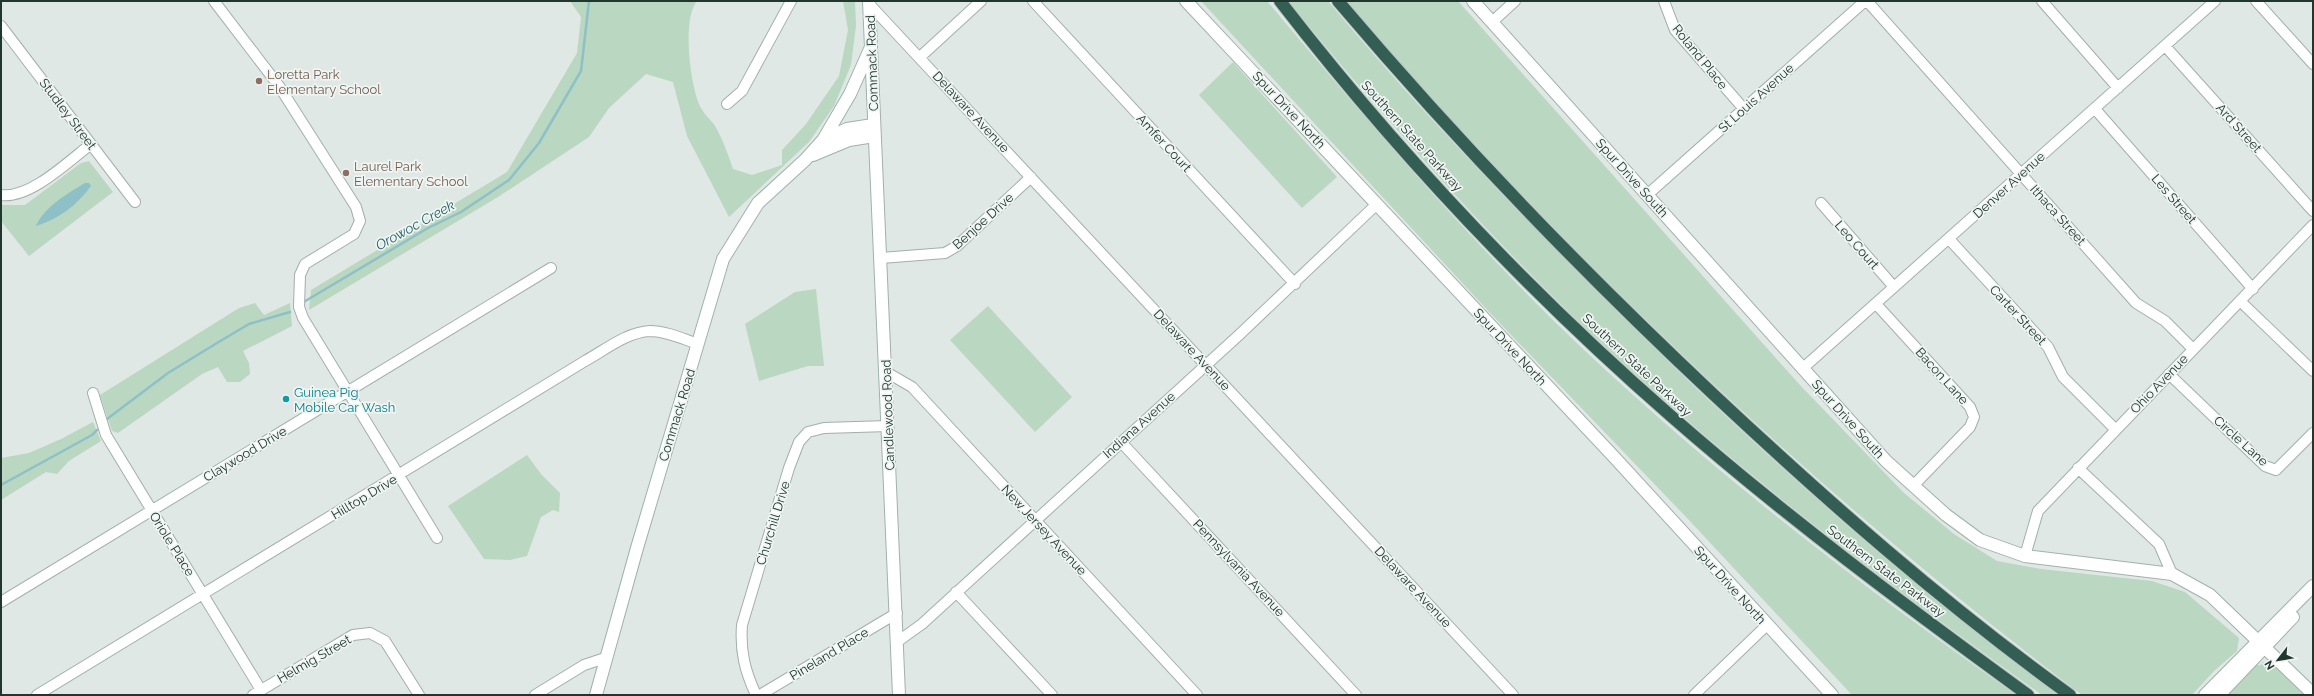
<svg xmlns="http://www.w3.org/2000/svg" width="2314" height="696" viewBox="0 0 2314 696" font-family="Raleway,sans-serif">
	<rect width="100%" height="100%" fill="#dfe8e4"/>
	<path fill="#bad7c1" d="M570,1H697C682,19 690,82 699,104C702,112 710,119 715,126C723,140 728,154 733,169L752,175L782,165V150L806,124L839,76L848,30L843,1H855L856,26L851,65L834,106L809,142L729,217L687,136L673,82L646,74L609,108L589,137L498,197L309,310L311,290L507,172L577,53L581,17Z
		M1201,1H1267C1360,112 1453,222 1556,323C1697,460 1855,582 2016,695H1852L1687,518L1491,314Z
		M1288,1H1328C1401,89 1481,173 1561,255C1716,413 1880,563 2058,695H2042C1898,592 1756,485 1625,365C1502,253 1393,129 1288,1Z
		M1346,1H1458L1799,384L1904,493L1954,534L1997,561L2041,569L2152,581L2185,592L2239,638L2237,651L2214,671L2192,695H2082L2074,689C1871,534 1681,363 1505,177C1451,119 1396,62 1346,1Z
		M1233,62L1337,177L1302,208L1199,95Z
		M89,161L113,192L29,256L1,221V205H25L81,163Z
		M816,289L824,366H808L759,381L745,324L795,292Z
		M255,303L264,315L290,303L292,326L243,351L249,363L250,374L240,382H227L218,367L202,374L118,433L112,431L100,395L239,308Z
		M988,306L1072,397L1035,432L950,340Z
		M93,422L101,441L69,461L57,474L46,472L1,500V458L29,453L61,439Z
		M527,455L541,474L560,493L559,512L553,510L541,517L527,556L510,560L484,559L448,506Z
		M2263,662L2272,664L2304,695H2226L2256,665H2261Z"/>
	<path fill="#8dc1c7" d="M85,183H89L91,186C77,205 59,219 36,226C45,206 67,194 85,183Z"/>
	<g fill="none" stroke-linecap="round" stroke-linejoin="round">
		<path stroke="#8dc1c7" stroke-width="2.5" d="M302,303L428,228L461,212L509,180L539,143L581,71L589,1
			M107,419L168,373L217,343L249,324L290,312
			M1,485L92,435L97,430"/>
		<g stroke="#a3afaa" stroke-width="12">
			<path id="street" d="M214,1L279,86L356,207L360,221L354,234L305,264L300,275L299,307L303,318L437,538
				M1033,1L1295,284
				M1664,1L1675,30L1744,109
				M1867,1L2136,303L2165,321L2193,349
				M2042,1L2118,88
				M2256,1L2313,64
				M870,5L1513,695
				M1492,22L1515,1
				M1,26L135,202
				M2165,46L2313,211
				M920,57L981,1
				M727,104L742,91L791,1
				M2095,109L2253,289
				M1,195C30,199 69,161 91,144
				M1647,195L1865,1
				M1821,203L1894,287
				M1949,239L2048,347L2063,377L2115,429
				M881,258L945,253L957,246L1031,177
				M2240,301L2313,371
				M1876,304L1970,407L1974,417L1970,427L1913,486
				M1802,369L2215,1
				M886,372L912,387L1197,695
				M2169,374L2265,466L2276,470L2313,433
				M93,393L106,435L261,690
				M1121,442L1356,695
				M2078,468L2159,544L2172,574
				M2025,556L2038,511L2313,225
				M956,592L1052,695
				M1,602L551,268
				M897,642L922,624L1239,335L1377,204
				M37,695L585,361C605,350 627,332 650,331C666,331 683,339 698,344
				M253,695L353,635L370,633L385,641L419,695
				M535,695L584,665L605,658
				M756,695C745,671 740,652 742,625L789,468L799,442L808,432L824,428L888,426
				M760,695L897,613
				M1694,695L1766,626"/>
		</g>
		<g stroke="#a0b2ab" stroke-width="14">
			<path id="secondary" d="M869,1L899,695
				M1186,1L1615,458L1832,695
				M1473,1L1886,461L1946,515L1980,540L2025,556L2172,574L2210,595L2313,694
				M823,140L850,94L871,47
				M813,155L849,140L874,136
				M596,695L637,548L723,259L758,203L805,160L823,140L847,129L873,125
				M2205,695L2313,586
				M2219,695L2293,617"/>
		</g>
		<g stroke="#bdc3c1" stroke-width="14">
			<path id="highway" d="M1280,1C1396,151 1528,291 1671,416C1785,516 1906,606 2028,695
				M1338,1C1455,139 1581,270 1713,394C1827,501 1944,604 2070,695"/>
		</g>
		<use href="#street" stroke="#fff" stroke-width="10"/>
		<use href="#secondary" stroke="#fff" stroke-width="12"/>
		<use href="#highway" stroke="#325e53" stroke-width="12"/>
	</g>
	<g fill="#8d6e63" stroke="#eff5f2" stroke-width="1.5">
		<circle cx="259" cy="81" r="4"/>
		<circle cx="346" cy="173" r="4"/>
	</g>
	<circle fill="#0f9aa8" stroke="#eff5f2" stroke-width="1.5" cx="286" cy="399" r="4"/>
	<g text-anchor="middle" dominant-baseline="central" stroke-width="3.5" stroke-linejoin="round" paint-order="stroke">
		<g font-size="13" fill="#223630" stroke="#eff5f2">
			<text transform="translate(1700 57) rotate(51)">Roland Place</text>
			<text transform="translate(872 63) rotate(-92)">Commack Road</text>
			<text transform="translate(1756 98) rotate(-42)">St Louis Avenue</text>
			<text transform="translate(1289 110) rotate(47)">Spur Drive North</text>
			<text transform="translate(971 112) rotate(47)">Delaware Avenue</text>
			<text transform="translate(68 114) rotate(53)">Studley Street</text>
			<text transform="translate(2239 128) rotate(48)">Ard Street</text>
			<text transform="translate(1412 136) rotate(48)">Southern State Parkway</text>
			<text transform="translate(1164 143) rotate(47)">Amfer Court</text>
			<text transform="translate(1632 178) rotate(48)">Spur Drive South</text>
			<text transform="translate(2009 185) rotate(-42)">Denver Avenue</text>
			<text transform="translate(2174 199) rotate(49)">Les Street</text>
			<text transform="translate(2058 215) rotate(48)">Ithaca Street</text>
			<text transform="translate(983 221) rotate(-42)">Benjoe Drive</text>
			<text transform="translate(1857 245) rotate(49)">Leo Court</text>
			<text transform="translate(2018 315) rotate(47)">Carter Street</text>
			<text transform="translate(1510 347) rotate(47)">Spur Drive North</text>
			<text transform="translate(1192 350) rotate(47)">Delaware Avenue</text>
			<text transform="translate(1637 365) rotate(43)">Southern State Parkway</text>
			<text transform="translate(1942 376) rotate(48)">Bacon Lane</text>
			<text transform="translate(2159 384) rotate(-46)">Ohio Avenue</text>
			<text transform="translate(677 415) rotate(-73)">Commack Road</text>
			<text transform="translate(888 415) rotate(-92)">Candlewood Road</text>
			<text transform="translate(1848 419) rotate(48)">Spur Drive South</text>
			<text transform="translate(1139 425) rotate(-42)">Indiana Avenue</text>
			<text transform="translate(2241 441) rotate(42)">Circle Lane</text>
			<text transform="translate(245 454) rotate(-31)">Claywood Drive</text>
			<text transform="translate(364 497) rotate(-31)">Hilltop Drive</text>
			<text transform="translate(773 523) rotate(-73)">Churchill Drive</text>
			<text transform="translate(1044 530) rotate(47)">New Jersey Avenue</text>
			<text transform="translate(172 544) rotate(58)">Oriole Place</text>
			<text transform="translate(1239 568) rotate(47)">Pennsylvania Avenue</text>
			<text transform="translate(1886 571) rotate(37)">Southern State Parkway</text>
			<text transform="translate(1730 585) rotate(48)">Spur Drive North</text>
			<text transform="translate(1413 587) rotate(47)">Delaware Avenue</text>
			<text transform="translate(829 654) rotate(-31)">Pineland Place</text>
			<text transform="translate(314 659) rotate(-30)">Helmig Street</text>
		</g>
		<g font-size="13" fill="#785e54" stroke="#eff5f2" text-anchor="start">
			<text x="267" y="74">Loretta Park<tspan x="267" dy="15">Elementary School</tspan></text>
			<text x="354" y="166">Laurel Park<tspan x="354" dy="15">Elementary School</tspan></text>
		</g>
		<g font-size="13" fill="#0d838f" stroke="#eff5f2" text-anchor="start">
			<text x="294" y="392">Guinea Pig<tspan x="294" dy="15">Mobile Car Wash</tspan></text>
		</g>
		<g font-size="14" font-style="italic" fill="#25626a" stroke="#eff5f2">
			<text transform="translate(415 225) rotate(-29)">Orowoc Creek</text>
		</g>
	</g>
	<rect width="2314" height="696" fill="none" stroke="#223630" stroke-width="4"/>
	<g transform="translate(2278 660) rotate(239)" stroke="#eff5f2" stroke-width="3" paint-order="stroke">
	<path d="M0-3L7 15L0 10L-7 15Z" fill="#223630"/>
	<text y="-6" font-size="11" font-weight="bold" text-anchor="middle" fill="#223630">N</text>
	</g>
</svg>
